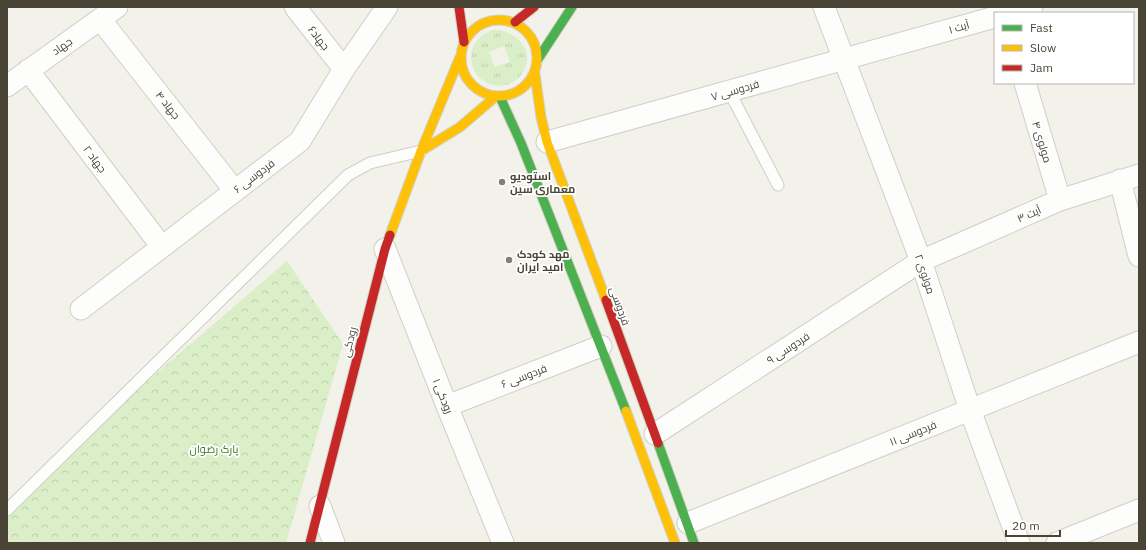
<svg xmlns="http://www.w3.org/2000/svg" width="1146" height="550" viewBox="0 0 1146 550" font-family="'IBM Plex Sans',Cairo,sans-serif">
	<defs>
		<pattern id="grass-tufts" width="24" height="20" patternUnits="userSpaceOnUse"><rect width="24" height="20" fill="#daefc8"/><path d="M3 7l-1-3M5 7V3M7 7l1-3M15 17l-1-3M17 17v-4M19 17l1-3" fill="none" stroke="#bdceac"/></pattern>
		<pattern id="forest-crowns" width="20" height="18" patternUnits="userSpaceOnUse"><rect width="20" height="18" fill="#daefc8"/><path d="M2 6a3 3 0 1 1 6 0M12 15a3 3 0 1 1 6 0" fill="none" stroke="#bdceac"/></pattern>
	</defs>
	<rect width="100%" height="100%" fill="#f2f1ea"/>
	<path fill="url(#grass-tufts)" fill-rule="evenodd" d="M500,30C518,34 534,50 524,70C521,77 513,83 506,85C472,91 457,47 488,32C491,30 496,30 500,30ZM504,46L510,62L495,67L489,52Z"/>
	<path fill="url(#forest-crowns)" d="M287,261L343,344L286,543H7V502Z"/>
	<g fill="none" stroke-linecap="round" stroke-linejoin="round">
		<g stroke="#d0cec8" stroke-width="13">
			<path id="lane" d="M729,91L778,185
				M7,510L348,175L370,163L421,151"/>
		</g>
		<g stroke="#d0cec8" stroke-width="23">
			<path id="street" d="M295,7L344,69
				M824,7L921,261L970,410L1019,543
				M1010,13L1032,7
				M100,19L235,191
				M28,70L162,247
				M1025,83L1060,200
				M7,86L117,7
				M547,142L995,17
				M1120,180L1139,256
				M385,249L447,406L503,543
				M81,309L300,141L344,69L387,7
				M447,406L601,346
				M655,434L921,261L1060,200L1139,175
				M320,506L334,543
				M688,523L1139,342
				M1057,543L1139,510"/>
		</g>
		<g stroke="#d2d0c1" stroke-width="11">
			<path id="fast" d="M538,59L572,7
				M500,97L521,143L626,411
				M658,443L694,543"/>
		</g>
		<g stroke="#d2d0c1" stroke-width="11">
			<path id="slow" d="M461 58a38 38 0 1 1 76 0a38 38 0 1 1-76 0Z
				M460,57L421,151L460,127L495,97
				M535,74L541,117L547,142L606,300
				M390,235L421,151
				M626,411L675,543"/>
		</g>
		<g stroke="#d2d0c1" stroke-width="11">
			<path id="jam" d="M459,7L464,42
				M515,22L534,7
				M606,300L658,443
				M310,543L385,249L390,235"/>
		</g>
		<use href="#lane" stroke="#fdfdfc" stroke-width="11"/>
		<use href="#street" stroke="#fdfdfc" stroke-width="21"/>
		<use href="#fast" stroke="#4caf50" stroke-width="9"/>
		<use href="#slow" stroke="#ffc107" stroke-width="9"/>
		<use href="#jam" stroke="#c62828" stroke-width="9"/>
	</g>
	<g fill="#848174" stroke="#fff" stroke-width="1.5">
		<circle cx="502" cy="182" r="4"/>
		<circle cx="509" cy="260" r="4"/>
	</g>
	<g text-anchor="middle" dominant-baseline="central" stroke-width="3.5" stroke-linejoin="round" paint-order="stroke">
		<g font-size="11" fill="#494435" stroke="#fff">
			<text transform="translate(959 27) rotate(-16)">آیت ۱</text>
			<text transform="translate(319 38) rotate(52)">جهاد۶</text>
			<text transform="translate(62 46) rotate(-35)">جهاد</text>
			<text transform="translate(735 90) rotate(-16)">فردوسی ۷</text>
			<text transform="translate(168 105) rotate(52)">جهاد ۴</text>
			<text transform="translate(1042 142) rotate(73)">مولوی ۴</text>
			<text transform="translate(95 159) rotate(53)">جهاد ۲</text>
			<text transform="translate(254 176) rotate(-37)">فردوسی ۶</text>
			<text transform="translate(1029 214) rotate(-24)">آیت ۳</text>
			<text transform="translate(925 274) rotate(71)">مولوی ۲</text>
			<text transform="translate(620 306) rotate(70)">فردوسی</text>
			<text transform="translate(349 342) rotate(-76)">رودکی</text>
			<text transform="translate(788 348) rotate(-33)">فردوسی ۹</text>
			<text transform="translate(524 376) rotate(-21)">فردوسی ۶</text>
			<text transform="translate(443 396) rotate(68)">رودکی ۱</text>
			<text transform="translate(913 433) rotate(-22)">فردوسی ۱۱</text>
		</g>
		<g font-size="11" font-weight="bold" fill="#494435" stroke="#fff" text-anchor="start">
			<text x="510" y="176">استودیو<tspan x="510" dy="13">معماری سین</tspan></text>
			<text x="517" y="254">مهد کودک<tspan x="517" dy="13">امید ایران</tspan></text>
		</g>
		<g font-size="11" fill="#398023" stroke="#fff">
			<text x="214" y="449">پارک رضوان</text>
		</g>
	</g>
	<rect width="1146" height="550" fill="none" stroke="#494435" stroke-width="16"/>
	<rect x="994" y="12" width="140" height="72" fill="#ffffff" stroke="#b6b4ae"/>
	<rect x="1002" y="25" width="20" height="6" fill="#4caf50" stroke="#b6b4ae"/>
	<text x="1030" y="32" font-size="12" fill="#494435">Fast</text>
	<rect x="1002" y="45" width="20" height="6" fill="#ffc107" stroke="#b6b4ae"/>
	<text x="1030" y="52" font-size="12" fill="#494435">Slow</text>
	<rect x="1002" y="65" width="20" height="6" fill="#c62828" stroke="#b6b4ae"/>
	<text x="1030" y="72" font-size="12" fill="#494435">Jam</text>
	<path d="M1006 530v6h54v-6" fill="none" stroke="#494435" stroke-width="2"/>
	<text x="1012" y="530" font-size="12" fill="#494435" stroke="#ffffff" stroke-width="3" paint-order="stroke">20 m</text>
</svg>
